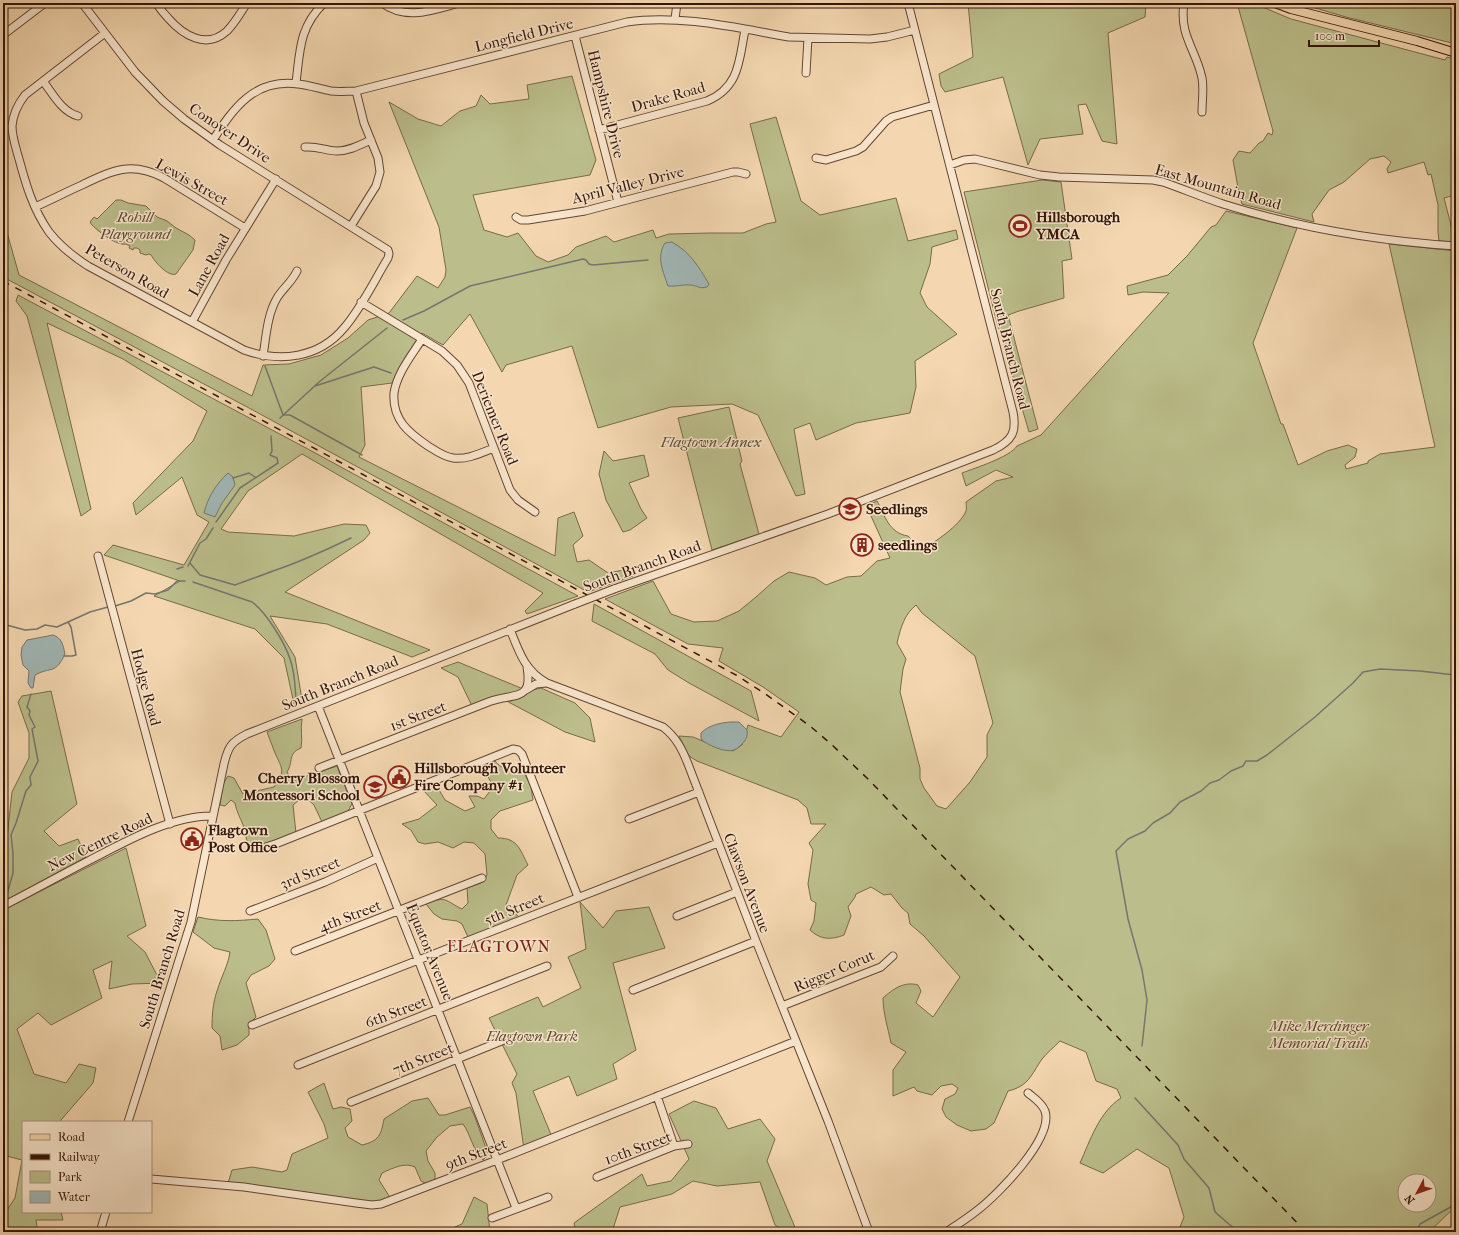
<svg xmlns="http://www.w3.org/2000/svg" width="1459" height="1235" viewBox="0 0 1459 1235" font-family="'IM FELL French Canon',serif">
	<rect width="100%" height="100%" fill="#f4d7b0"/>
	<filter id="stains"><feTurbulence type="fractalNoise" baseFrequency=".005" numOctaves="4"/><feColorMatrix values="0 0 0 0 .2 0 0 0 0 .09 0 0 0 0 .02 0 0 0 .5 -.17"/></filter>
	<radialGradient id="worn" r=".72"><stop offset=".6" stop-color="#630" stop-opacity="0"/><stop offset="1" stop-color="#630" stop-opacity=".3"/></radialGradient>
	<path fill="#bbbe8b" stroke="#786a4a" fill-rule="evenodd" d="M968,3H1146L1145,17L1108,33L1117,144L1102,141L1086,104L1078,105L1083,134L1040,139L1028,165L1003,77L945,92L941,86L939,74L973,57Z
		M1237,3H1253L1291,19L1445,60L1447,57L1456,60V195L1444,198L1454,237L1453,242L1439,241L1438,232V205L1431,174L1428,175L1424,162L1388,173L1387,169L1391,162L1384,156L1370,159L1344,182L1329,190L1312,214L1314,222L1242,204L1239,193L1233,160L1239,151L1250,153L1259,143L1263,141L1268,133L1272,135L1273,131Z
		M1298,3H1456V44L1346,17Z
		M572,76L596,160L590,175L473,195L484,230L507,237L518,233L536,256L548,262L568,255L576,247L606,236L614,242L653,230L656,238L669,234L709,233H743L766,224L776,222L750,124L776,117L801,201L820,215L896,198L908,241L956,230L958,239L932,247L930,264L920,293L927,307L957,334L915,361L916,387L910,413L856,423L816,440L810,423L794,429L805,494L796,496L758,415L732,404L671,407L598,428L572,346L506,365L502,372L470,314L443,345L422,333L392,383L361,387L365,445L359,457L555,556L558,518L574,512L583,536L573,545L577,562L589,560L608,573L629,569L633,576L588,592L249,408L3,277V218L19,275L252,396L263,365L289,364L321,355L348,338L368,320L389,313L417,276L438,288L445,277L446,270L439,227L389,102L418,119L441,126L460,111L476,106L481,95L490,104L529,99L527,85Z
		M1042,180L1061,182L1072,259L1062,261L1064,298L1019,311L1008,315L1038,429L1029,432L995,315L964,192Z
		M116,200H121L128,203L146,206L157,217L167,221L176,228L189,235L195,240L193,250L176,274C168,277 155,262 151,255L149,254L146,255L140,253V250L137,248H134L133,250L129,248L130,246L126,244C117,246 99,232 92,225L90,222L94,217L97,219C103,213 110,206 116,200Z
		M1226,211L1297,228L1253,343L1281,424H1283L1298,465L1327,451L1348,445L1357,449L1355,457L1345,465L1346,469L1368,463V461L1380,454L1435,447L1389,244L1456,251V1206L1429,1232H1178L1184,1217L1169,1168L1137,1149L1103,1173L1080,1163C1090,1141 1099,1112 1121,1098L1117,1089L1096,1081L1086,1052L1060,1041C1054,1047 1047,1053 1042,1059C1031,1075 1029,1086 1008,1091L994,1123L986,1129L971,1131L957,1125L946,1117L942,1109L945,1099L955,1094L958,1088L952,1084L941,1086L932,1095L917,1091L914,1087L893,1096V1070L906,1052L891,1043C888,1028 883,1013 883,998C893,989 904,981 918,985L921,991L916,1003L933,1017L960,977L924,936L910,924L908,913L902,908L891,894L884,895L871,887L856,894L855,897L848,907L851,916L844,935C831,940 821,940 810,930L814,921L816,903L811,900L808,884L813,850L809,843L826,824H811L807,808L798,800L697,761L689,756L679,736L693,737L717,747L733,751L742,745L748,725L781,737L799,712L763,687L719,661L723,648L688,644L605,599L653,581L671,614L694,622L717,621L739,611L756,597L774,581L789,572L815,578L826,585L847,577L861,576L877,561L890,558L871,516L870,504L877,501C885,516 889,533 908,536L921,551C934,542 960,526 966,511C967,509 966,505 966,502L996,481L1013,477L996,470L966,486L962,473C975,468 1010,457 1017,446L1041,435L1169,293L1143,292L1128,295L1127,286L1168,275L1187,256L1211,227L1216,225ZM916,605L922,613L975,656L993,723L987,735V757L970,782L946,809L937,806L924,788L920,779V768L900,692L903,669L906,659L897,643C901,627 904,615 916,605ZM1405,1181H1429V1205H1405Z
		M18,295L306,448L578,596L527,614L525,611L543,593L302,454L248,491L221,529L228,532L294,536L344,524L366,525L370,533L364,540L285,592L430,650L412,657L327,624L270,616L295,657L302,700L294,704L284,658L255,629L154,596L180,581L104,555L113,545L184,565L209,522L197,515L182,477L136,515L133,503L193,441L207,411L123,359L47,323L91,509L81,516L27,316L16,301Z
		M729,407L742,461L740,464L759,534L712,550L678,418Z
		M604,451L613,461L644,455L649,476L629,483L641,509L647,518L630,530L623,532L606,500L599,474Z
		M594,604L751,691L759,721L689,683L668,670L655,654L592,621Z
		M458,662L528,691L541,688L575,703L590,718L595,742L565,732L499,697L473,708L458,677L441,668Z
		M51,691L77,804L44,831L59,846L78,839L86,857L3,902V855L7,838L12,792L29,758V733L18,702L22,696Z
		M302,719C300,729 303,738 301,748C287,754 294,761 287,772L292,781L337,766L352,804L348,811L322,822L314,805L304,796L293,805L296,833L252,849C244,840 247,834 243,825C240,817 237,813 235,803L231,800L225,806L220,805L223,784L228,776L234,778L243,794L274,787C286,770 282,769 275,753C272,746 270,739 267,732Z
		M495,761C503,771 509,768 521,766L531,787L533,800L500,811L491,820V829L498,838C518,838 520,850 528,865L517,875L506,905L519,917L468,937L462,924L457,921L442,919L434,914L426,904C447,895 445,901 462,909L468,903L467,888L481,883L487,875L485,854L474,843L464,842L453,848L438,842L425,844L418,842L411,830L402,824L419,819L437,805L423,790L435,783L445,800L465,811L475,807L469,796H477L484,799L490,791L492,784L482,766Z
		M126,848L146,926L127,936L145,952L161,983L132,984L109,989L112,961L93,970L102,998L51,1025L38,1013L17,1029L34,1074L66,1083L79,1064L96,1068L93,1083L61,1120L60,1122H23V1212H61L63,1220H36L38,1232H3V1216L15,1198L22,1160L3,1155V910Z
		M580,902L603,928L616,911L649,907L665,948L613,963L636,1050L613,1064L617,1079L577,1096L569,1076L533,1091L552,1137L524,1149L516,1093L512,1083L517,1074L489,1018L538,997L543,1007L581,988L568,957L586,949Z
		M198,917C219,922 237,921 258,919L266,930L275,959L269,966L251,975L246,983L256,1017L249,1024V1035L237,1045L222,1050L220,1036L212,1028C212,1016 213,1002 217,991C221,977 228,966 230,952L214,948L193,932Z
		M324,1083L333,1109L341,1107L350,1109L352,1121L345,1128L348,1137L362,1145C379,1141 381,1135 384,1119L412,1101L428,1098L439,1115H445L470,1107L475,1117L488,1154L483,1160C473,1151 471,1135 463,1124L450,1126L437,1137L426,1151L428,1161L435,1173V1179L427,1184L421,1181L415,1167C405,1162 393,1168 382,1173L379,1180L391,1199L381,1203L228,1183L232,1170L252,1167L282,1172L287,1170L292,1154L328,1138L324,1124L308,1092Z
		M694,1101L716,1108L728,1129L760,1119L775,1139L767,1161L797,1232H787L775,1225L760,1182L717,1186L693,1181L672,1194L620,1207L612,1232H567L575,1229L574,1223L642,1174L647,1186L671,1181L689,1159L669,1114Z
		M474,1197L487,1204L490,1232H443L462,1224Z"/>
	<path fill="#a0b7b6" stroke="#757670" d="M810,3H849C838,9 822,4 810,3Z
		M672,242C691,253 698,266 709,284L707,287C698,289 699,286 691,285C684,284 676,287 668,286C663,271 656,257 665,243Z
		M228,473L233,477L235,485L222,503L215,517L204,513C208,497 216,484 228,473Z
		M53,635C62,638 63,645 65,654C55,675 52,666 35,675L33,688H31L28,683L29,671L23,665L21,655L22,647L27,640Z
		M730,722H739L747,730C748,736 746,740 742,744C740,746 737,749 734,750C725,753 707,745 701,739V733C709,725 720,723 730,722Z"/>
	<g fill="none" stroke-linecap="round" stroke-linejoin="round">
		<path stroke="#757670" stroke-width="1.5" d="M403,320L424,311L470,286L583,259L586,260L589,264L593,265L648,260
			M265,366L283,415H290L362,455
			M315,386L374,367L391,373
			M280,418L319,382L387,328
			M233,478L249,473L255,477
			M216,522L240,488L278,463L277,458L270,455L272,451L271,436
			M190,563L200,575L235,585C248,580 260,576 273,571C300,562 326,550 351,538
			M188,566L200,543L206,539L213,528
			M177,569L183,567
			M193,582L252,602C266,612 285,643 290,659C295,672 295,686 296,700
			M115,606L131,601L146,593L155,594L168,590L177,581H185
			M3,624L25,630L37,629L45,625L57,627L90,612L108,607
			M64,656H72L76,655L71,627L68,622
			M6,898L13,873V853L11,835L16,823L26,791L31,785L30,777L38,761L32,729L35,727L29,715L30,711L27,707L31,694
			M1142,1046L1147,1000L1142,970L1128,919L1116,851L1128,839L1145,831L1153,823L1170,813L1180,802L1201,791L1210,783L1219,780L1231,771L1243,766L1246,761H1257L1267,755L1315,717L1353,683L1363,672L1380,669L1420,671L1455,675L1456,676
			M1135,1098L1178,1145L1184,1159L1209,1188L1215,1212L1238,1232
			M1417,1232L1420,1224L1456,1204"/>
		<g stroke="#644632" stroke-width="9">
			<path id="minor" d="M82,3L135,72L163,101L184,119L220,145L388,250L389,254L388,258C374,281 362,307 344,328C319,358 280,363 244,350L88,266C74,257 60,246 49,232C33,209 26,185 19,159C16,148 12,137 12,126C13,114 18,104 25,95L105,33
				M157,3C159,9 164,13 168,18C183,35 206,50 227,31C235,23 241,12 247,3
				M382,3C406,21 433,10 459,3
				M1184,3C1179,36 1196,49 1202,78C1204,88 1202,101 1202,112
				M675,19L677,3
				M3,35L45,3
				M575,36L618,202
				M806,73L808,38
				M43,81C53,94 62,112 78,116
				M296,83C300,51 299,27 324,3
				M599,130L707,101C740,87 739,60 745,30
				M213,140C233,109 254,78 298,84C309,85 320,89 331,91C339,92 347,91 356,91L627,22C679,14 737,28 789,37L870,39L887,37L915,30
				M305,147C319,146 325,151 337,151C349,151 360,145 371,140
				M816,158L826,160L856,151L863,147L886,121L892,117L934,105
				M950,165L964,160L975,159L1040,175L1059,177L1153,180L1163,182C1183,189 1202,197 1223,204C1296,227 1379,241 1456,246
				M35,207C51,200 66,192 82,185C112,170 132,161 164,178L245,228
				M516,217L521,220H528L585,211L733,172H738L746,174
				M351,226L376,186L380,172L378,158L364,123L356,91
				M361,302L442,351L457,365L469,383L510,490L518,500L535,512
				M192,322L226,260L276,179
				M422,339C412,355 397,373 394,393C392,420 409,433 428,446C436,451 444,457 453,458C467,460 481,453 494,448
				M263,356C266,338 267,315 277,298C283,288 292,282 297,271
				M98,556L170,824
				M614,589L828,514L993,450C1012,441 1017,432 1013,412L908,3
				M510,629C519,652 525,671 547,683L663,727C676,737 682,749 688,764L756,941L828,1121L869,1232
				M526,690L536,684L546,683
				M318,706L516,1208
				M319,768L491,701C514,693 533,702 527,667
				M629,819L699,792
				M263,848L278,843L513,749L518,750L522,754L578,897
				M3,906C32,891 61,875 90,860C125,842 172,815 213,816
				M250,911L325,882L378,858
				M677,916L737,892
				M295,951L482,878
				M633,990L756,941
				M782,1006L881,967L893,956
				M252,1025L718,843
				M298,1065L547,966
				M657,1096L674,1146
				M351,1102L504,1040
				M128,1122L191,922L224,764C228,747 231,742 247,734L575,604
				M597,1177L674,1146L688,1144
				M151,1179L244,1187L356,1203L372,1205L381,1204L497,1160L796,1041
				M492,1218L548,1197
				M100,1232L106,1212
				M946,1232C957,1225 968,1218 979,1209C998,1194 1054,1138 1045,1111C1042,1103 1034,1098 1028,1093"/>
		</g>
		<g stroke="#341508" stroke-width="10">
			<path id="major" d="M1275,3L1291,9L1417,41L1456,53"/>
		</g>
		<use href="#minor" stroke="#f8e5cc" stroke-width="7"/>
		<use href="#major" stroke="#f4d7b0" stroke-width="8"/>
		<path stroke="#341508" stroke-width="1.5" stroke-dasharray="7 7" stroke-linecap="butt" d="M3,281L736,675L764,693L810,726L831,744L868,779L1306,1232"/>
		<g stroke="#644632" stroke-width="9" stroke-linecap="butt">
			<path id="minor-bridge" d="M575,604L614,589"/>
		</g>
		<use href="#minor-bridge" stroke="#f8e5cc" stroke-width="7"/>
	</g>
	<defs>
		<g id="stadium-ring" transform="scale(1.15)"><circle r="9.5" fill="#f8e5cc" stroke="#8f2418" stroke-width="1.5"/><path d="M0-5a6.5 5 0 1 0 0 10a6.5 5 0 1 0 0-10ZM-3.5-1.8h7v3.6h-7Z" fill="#8f2418"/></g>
		<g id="school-ring" transform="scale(1.15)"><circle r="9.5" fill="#f8e5cc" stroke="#8f2418" stroke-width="1.5"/><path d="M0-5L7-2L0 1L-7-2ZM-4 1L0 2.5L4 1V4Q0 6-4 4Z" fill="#8f2418"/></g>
		<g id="building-ring" transform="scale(1.15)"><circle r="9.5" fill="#f8e5cc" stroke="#8f2418" stroke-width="1.5"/><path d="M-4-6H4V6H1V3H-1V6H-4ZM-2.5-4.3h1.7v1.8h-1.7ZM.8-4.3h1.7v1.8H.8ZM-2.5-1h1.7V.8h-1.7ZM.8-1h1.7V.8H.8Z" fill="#8f2418"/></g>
		<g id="civic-ring" transform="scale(1.15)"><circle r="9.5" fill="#f8e5cc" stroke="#8f2418" stroke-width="1.5"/><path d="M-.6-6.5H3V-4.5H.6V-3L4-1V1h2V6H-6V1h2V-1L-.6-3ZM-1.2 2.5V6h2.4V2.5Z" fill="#8f2418"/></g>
	</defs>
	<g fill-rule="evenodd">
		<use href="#stadium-ring" x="1020" y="226"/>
		<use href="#school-ring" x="850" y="509"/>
		<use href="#building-ring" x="862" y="545"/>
		<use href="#civic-ring" x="399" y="777"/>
		<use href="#school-ring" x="375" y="787"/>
		<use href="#civic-ring" x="192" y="839"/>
	</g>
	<g text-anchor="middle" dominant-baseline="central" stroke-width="3" stroke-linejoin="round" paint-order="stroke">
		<g font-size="15" fill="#341508" stroke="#f8e5cc">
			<text transform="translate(524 35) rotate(-14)">Longfield Drive</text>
			<text transform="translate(668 97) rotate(-16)">Drake Road</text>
			<text transform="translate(606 104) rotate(76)">Hampshire Drive</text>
			<text transform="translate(230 133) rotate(34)">Conover Drive</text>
			<text transform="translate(192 182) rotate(29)">Lewis Street</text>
			<text transform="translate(628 185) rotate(-14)">April Valley Drive</text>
			<text transform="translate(1218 187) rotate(16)">East Mountain Road</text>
			<text transform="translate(209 265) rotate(-61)">Lane Road</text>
			<text transform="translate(127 271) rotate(30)">Peterson Road</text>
			<text transform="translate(1010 349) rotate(76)">South Branch Road</text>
			<text transform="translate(495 418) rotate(68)">Deriemer Road</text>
			<text transform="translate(642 566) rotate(-20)">South Branch Road</text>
			<text transform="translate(340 683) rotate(-22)">South Branch Road</text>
			<text transform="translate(146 687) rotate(75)">Hodge Road</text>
			<text transform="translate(418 716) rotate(-21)">1st Street</text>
			<text transform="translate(100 842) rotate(-26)">New Centre Road</text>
			<text transform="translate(310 873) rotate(-22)">3rd Street</text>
			<text transform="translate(747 883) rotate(69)">Clawson Avenue</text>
			<text transform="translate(514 909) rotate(-22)">5th Street</text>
			<text transform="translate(350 916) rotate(-21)">4th Street</text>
			<text transform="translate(430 952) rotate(68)">Equator Avenue</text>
			<text transform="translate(162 969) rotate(-73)">South Branch Road</text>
			<text transform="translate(834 971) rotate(-23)">Rigger Corut</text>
			<text transform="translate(396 1012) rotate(-21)">6th Street</text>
			<text transform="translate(423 1059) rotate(-22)">7th Street</text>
			<text transform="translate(638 1148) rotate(-20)">10th Street</text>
			<text transform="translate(476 1154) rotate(-21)">9th Street</text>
		</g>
		<g font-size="15" font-style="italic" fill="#5c482f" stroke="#f8e5cc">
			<text x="135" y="217">Rohill<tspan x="135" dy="17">Playground</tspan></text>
			<text x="711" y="442">Flagtown Annex</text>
			<text x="1319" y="1026">Mike Merdinger<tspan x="1319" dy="17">Memorial Trails</tspan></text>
			<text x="532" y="1036">Flagtown Park</text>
		</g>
		<g font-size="15" font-weight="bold" fill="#341508" stroke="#f8e5cc" text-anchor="start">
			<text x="1036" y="217">Hillsborough<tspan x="1036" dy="17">YMCA</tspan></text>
			<text x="866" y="509">Seedlings</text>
			<text x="878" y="545">seedlings</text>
			<text x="414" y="768">Hillsborough Volunteer<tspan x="414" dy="17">Fire Company #1</tspan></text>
			<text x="360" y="778" text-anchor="end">Cherry Blossom<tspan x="360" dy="17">Montessori School</tspan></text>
			<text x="208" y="830">Flagtown<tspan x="208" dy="17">Post Office</tspan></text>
		</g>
		<g font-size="17" letter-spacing="1" fill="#7a1f14" stroke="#f8e5cc">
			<text x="499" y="946">FLAGTOWN</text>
		</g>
	</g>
	<rect width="1459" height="1235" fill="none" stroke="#f4d7b0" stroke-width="16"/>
	<rect x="4" y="4" width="1451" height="1227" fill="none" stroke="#341508" stroke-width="2"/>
	<rect x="8" y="8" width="1443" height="1219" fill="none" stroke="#341508"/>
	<rect x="22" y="1121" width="130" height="92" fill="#f8e5cc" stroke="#aa927e"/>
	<rect x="30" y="1134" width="20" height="6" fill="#f4d7b0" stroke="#aa927e"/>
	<text x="58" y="1141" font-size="12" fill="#341508">Road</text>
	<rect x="30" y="1154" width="20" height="6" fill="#341508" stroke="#aa927e"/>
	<text x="58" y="1161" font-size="12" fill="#341508">Railway</text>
	<rect x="30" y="1171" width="20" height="12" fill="#bbbe8b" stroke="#aa927e"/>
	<text x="58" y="1181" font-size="12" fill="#341508">Park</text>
	<rect x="30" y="1191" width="20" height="12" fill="#a0b7b6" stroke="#aa927e"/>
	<text x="58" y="1201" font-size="12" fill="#341508">Water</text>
	<g transform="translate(1417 1193) rotate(229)"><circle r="19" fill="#f8e5cc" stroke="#aa927e"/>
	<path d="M0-3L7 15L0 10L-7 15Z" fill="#8f2418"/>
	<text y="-6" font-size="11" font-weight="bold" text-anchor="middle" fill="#341508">N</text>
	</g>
	<path d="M1309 40v6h70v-6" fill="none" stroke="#341508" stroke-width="2"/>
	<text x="1315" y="40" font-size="12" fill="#341508" stroke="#f8e5cc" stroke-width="3" paint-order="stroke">100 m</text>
	<rect width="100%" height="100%" filter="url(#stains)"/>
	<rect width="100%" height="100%" fill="url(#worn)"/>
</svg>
